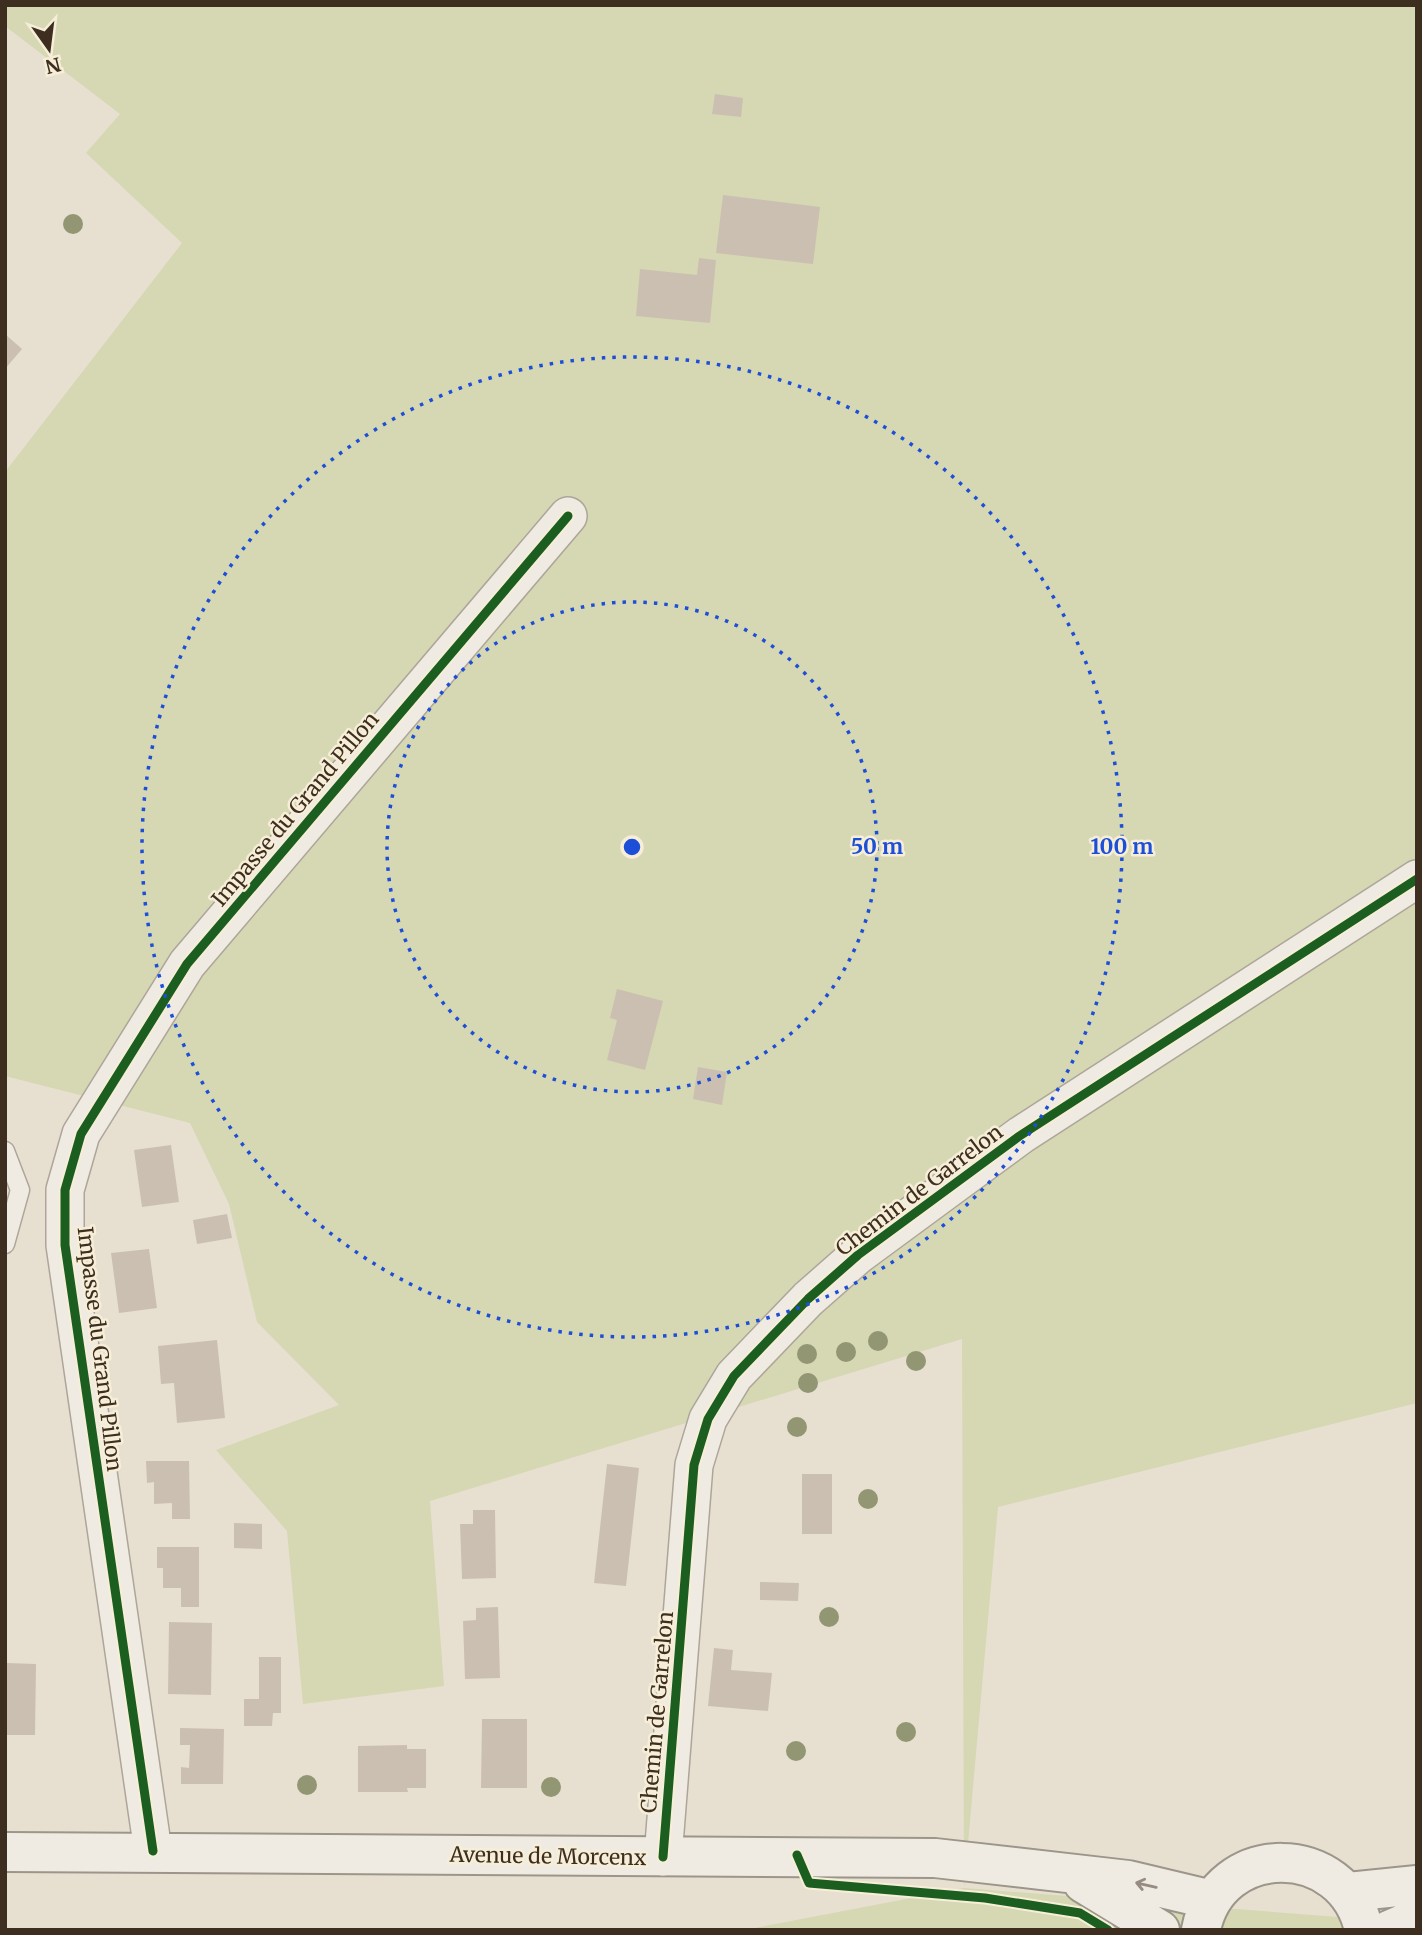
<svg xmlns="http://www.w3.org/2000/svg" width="1422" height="1935" viewBox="0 0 1422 1935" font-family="Merriweather,serif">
	<rect width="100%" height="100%" fill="#e7e0d1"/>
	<path fill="#d6d7b3" d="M5,5H1417V1403L998,1507L964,1888L1377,1920L1417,1930H744L964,1888L962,1339L430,1501L444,1686L303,1704L287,1531L216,1450L339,1405L257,1322L229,1204L190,1123L5,1076V472L182,243L86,153L120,114L5,26Z"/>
	<path fill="#cbbfb2" d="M715,94L743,98L741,117L712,114Z
		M723,195L820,207L813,264L716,253Z
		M699,258L716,260L710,323L636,316L640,269L697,275Z
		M5,334L22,349L5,369Z
		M617,989L663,1001L645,1070L607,1060L617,1020L610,1018Z
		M698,1067L727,1072L722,1105L693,1099Z
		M171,1145L179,1202L142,1207L134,1150Z
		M227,1214L232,1238L197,1244L193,1220Z
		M149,1249L157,1308L119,1313L111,1253Z
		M217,1340L225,1418L177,1423L174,1383L161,1384L158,1346Z
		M146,1461H189L190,1519H172V1503L154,1504V1482L147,1483Z
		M607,1464L639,1468L626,1586L594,1583Z
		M802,1474H832V1534H802Z
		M473,1510H495L496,1578L462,1579L460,1524H473Z
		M234,1523L262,1524V1549L234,1548Z
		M157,1547H199V1607H181V1588H163V1568H157Z
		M760,1582L799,1583L798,1601L760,1600Z
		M498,1607L500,1678L465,1679L463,1621L476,1620V1608Z
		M169,1622L212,1623L211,1695L168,1694Z
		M714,1648L733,1650L731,1670L772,1673L768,1711L708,1706Z
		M259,1657H281V1713H273L272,1726H244V1699H259Z
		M7,1663L36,1664L35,1735H5Z
		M482,1719H527V1788H481Z
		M180,1728L224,1729L223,1784H181V1767L189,1768L190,1745H180Z
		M407,1745V1749H426V1788H407L408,1792H358V1746Z"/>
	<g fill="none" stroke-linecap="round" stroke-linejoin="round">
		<g stroke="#ada599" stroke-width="21">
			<path id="service" d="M5,1151L20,1190L5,1244"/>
		</g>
		<g stroke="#ada599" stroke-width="40">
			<path id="minor" d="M153,1851L65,1245V1190L81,1134L187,964L568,516
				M663,1857L694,1465L708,1419L734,1376L808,1299L858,1255L1021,1135L1417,879"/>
		</g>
		<g stroke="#9c958a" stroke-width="42">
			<path id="secondary" d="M5,1852L935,1858L1128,1880L1212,1900
				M1083,1883L1160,1930
				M1348,1892L1417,1885
				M1201,1930C1218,1840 1345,1841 1364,1930
				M1389,1930L1417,1918"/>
		</g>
		<use href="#service" stroke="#efebe3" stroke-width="18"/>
		<use href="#minor" stroke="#efebe3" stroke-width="37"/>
		<use href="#secondary" stroke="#efebe3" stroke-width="38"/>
		<g stroke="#f7eed8" stroke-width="13">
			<path id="cycleway" d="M153,1851L65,1245V1190L81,1134L187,964L568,516
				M797,1855L809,1883L985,1898L1080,1913L1108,1930
				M663,1857L694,1465L708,1419L734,1376L808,1299L858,1255L1021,1135L1417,879"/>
		</g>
		<use href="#cycleway" stroke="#1b5e20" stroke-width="9"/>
	</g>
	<g fill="#929673">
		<circle cx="73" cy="224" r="10"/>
		<circle cx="878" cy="1341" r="10"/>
		<circle cx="846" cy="1352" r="10"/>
		<circle cx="807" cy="1354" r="10"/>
		<circle cx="916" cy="1361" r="10"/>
		<circle cx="808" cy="1383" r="10"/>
		<circle cx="797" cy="1427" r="10"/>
		<circle cx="868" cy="1499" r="10"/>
		<circle cx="829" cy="1617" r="10"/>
		<circle cx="906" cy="1732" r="10"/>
		<circle cx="796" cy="1751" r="10"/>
		<circle cx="307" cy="1785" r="10"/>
		<circle cx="551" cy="1787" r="10"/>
	</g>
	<defs><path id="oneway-shaft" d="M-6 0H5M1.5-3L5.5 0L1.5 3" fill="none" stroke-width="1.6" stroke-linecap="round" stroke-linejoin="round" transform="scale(1.75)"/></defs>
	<use stroke="#968c82" href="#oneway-shaft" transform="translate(1146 1885) rotate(-167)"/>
	<g fill="none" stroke="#1d4ed8" stroke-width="3.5" stroke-dasharray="3.5 7">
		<circle cx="632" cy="847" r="245"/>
		<circle cx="632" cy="847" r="490"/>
	</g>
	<g text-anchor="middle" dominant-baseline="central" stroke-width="5" stroke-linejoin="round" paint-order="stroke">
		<g font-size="21" fill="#3d2e20" stroke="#f7eed8">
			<text transform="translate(295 809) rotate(-50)">Impasse du Grand Pillon</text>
			<text transform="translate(919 1190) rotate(-37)">Chemin de Garrelon</text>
			<text transform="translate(100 1349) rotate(83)">Impasse du Grand Pillon</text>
			<text transform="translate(657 1712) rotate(-85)">Chemin de Garrelon</text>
			<text transform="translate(548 1856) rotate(1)">Avenue de Morcenx</text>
		</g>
	</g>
	<circle cx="632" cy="847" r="10" fill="#1d4ed8" stroke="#f7eed8" stroke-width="3.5"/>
	<g font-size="21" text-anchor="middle" font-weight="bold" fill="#1d4ed8" stroke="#f7eed8" stroke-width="5" stroke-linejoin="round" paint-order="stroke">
		<text x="877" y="854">50 m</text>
		<text x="1122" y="854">100 m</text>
	</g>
	<rect width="1422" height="1935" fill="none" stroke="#3d2e20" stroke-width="14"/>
	<g transform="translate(49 49) rotate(166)" stroke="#f7eed8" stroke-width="5" paint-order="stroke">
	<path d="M0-5L12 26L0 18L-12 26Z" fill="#3d2e20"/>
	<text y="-10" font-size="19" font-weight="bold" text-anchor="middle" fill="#3d2e20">N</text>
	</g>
</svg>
